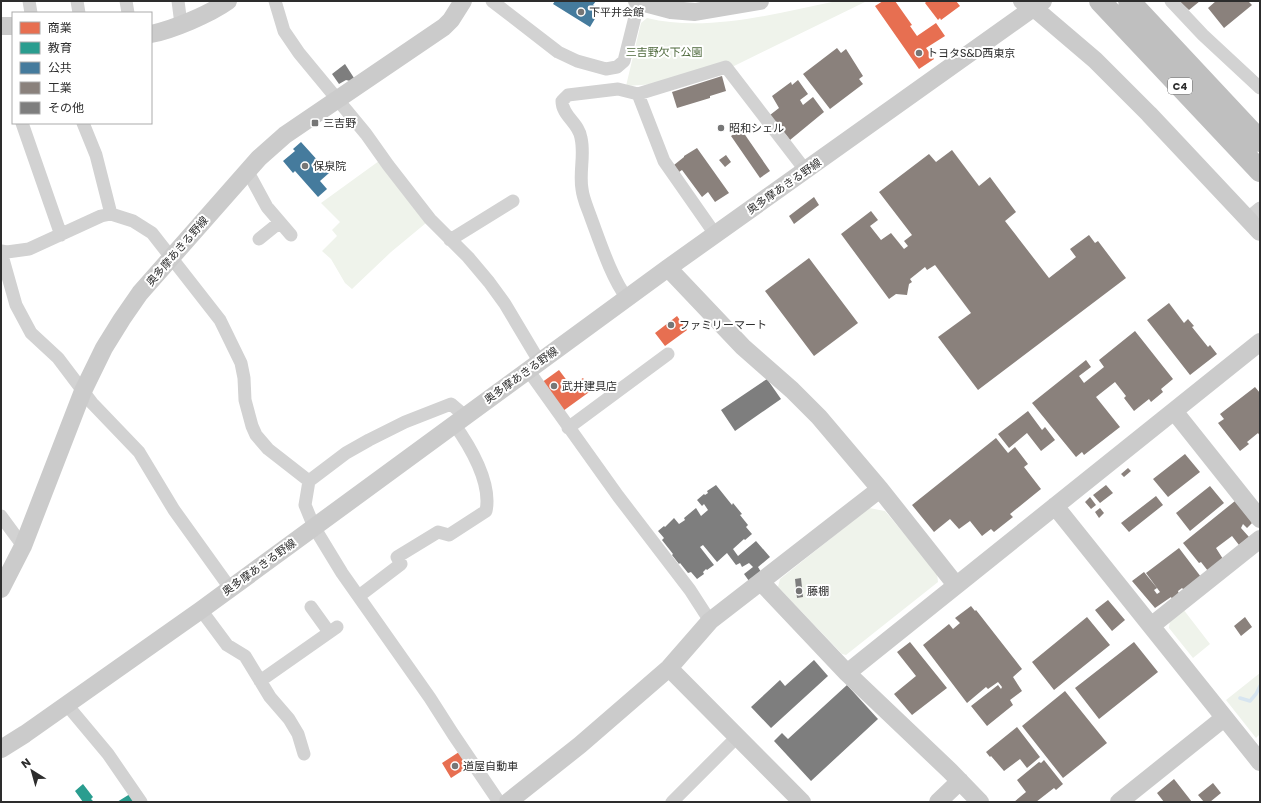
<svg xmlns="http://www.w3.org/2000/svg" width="1261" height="803" viewBox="0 0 1261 803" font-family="Poppins,'Noto Sans JP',sans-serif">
	<rect width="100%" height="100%" fill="#fff"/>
	<path fill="#eff3eb" d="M837,1H867L732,67L656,84L626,86L641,23L647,18C707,33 777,13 837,1Z
		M379,161L426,223L391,252L352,289L345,283L331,259L322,251L337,236L332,230L340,222L321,203Z
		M869,508L885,511L937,573L938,582L846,655L842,654L778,587L780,579Z
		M1183,609L1210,644L1193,658L1169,628L1170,620Z
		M1260,673V734L1256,738L1226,700Z"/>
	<path fill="#e76f51" d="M883,1H895L912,25L910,26L917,36L936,23L945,36L926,48L934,59L919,69L875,6Z
		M927,1H956L960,6L941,20L940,18L938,20L925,3Z
		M677,316L687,330L665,346L655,333Z
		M559,370L571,386L583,378L592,390L563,411L541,383Z
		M459,752L468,767L451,778L442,763Z"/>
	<path fill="#2a9d8f" d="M83,784L93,797L91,799L94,802H83L75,791Z
		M130,794L135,802H117Z"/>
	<path fill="#457b9d" d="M555,1H596L593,5L598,8L593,16L596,17L590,27L553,4Z
		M301,142L329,173L320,181L327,189L318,197L295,171L293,173L283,161L295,151L293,149Z"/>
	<path fill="#8a817c" d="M1179,1H1200L1189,10Z
		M1216,1H1248L1252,5L1224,28L1208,8Z
		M837,48L841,53L846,49L863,76L859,79L863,84L830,109L803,74Z
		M722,76L726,91L710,96V98L677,108L672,92Z
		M798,80L808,94L800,100L803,105L813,97L824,112L790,140L770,115L779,108L772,96L791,82L792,85Z
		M741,129L770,171L760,178L731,136Z
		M697,148L729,193L715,202L708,192L702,197L682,170L679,172L674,165L684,157V156Z
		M952,150L979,186L990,177L1016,212L1005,221L1049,278L1076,257L1070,249L1089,235L1095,243L1098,241L1126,278L978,390L938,337L971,313L935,265L927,270L925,267L910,279L912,282L909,284L907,295L896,294L889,299L841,234L871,211L878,220L870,226L881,240L891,233L904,249L908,246L904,241L912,235L879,192L929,154L936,162Z
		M726,155L731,162L725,167L719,160Z
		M814,197L819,205L794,224L789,216Z
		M809,258L858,323L814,356L765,291Z
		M1169,303L1184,323L1188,319L1194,326L1192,327L1208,347L1210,345L1217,354L1190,375L1147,320Z
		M1135,331L1173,379L1161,389L1163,392L1151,402L1149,399L1134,411L1124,398L1126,396L1115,382L1096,397L1120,427L1084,455L1082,452L1076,457L1032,403L1086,360L1091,367L1079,376L1084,383L1104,367L1099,360Z
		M1255,387L1260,393V436L1258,433L1247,442L1249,444L1240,451L1218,423L1224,419L1220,414Z
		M1028,411L1042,430L1045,427L1055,440L1041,451L1027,433L1009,448L998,434Z
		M996,438L1008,453L1015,447L1028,464L1024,467L1041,489L1010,514L1013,517L994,532L991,529L982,536L970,521L959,529L950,519L934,532L912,505Z
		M1185,454L1200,472L1168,497L1153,479Z
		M1128,468L1131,471L1124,477L1121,474Z
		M1106,485L1113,493L1100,503L1093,495Z
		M1210,486L1224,503L1190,531L1176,513Z
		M1156,496L1163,505L1129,532L1121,523Z
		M1090,497L1096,505L1091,509L1085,502Z
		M1235,501L1251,521L1252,523L1247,528L1243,524L1241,528L1249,537L1239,545L1232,536L1216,548L1223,559L1208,571L1201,562L1199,563L1183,543Z
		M1100,508L1104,513L1099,518L1095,512Z
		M1179,548L1201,577L1184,590L1182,588L1178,591L1179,594L1172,599L1171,597L1155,608L1132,581L1144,572L1157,588L1154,590L1157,594L1160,592L1146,573Z
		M1108,600L1125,620L1112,631L1095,610Z
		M971,606L975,611L976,610L1022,669L1013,677L1022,691L1010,700L1013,705L987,726L971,706L998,685L1001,689L1002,687L998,682L988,689L986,687L967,703L923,645L949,624L953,629L960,623L955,618Z
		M1087,617L1110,645L1054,690L1032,662Z
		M1245,617L1252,627L1241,636L1234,626Z
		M910,642L947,688L912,715L894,694L916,676L897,652Z
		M1134,642L1158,672L1099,719L1075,688Z
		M1065,691L1107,743L1063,778L1022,726Z
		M1017,727L1040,757L1027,768L1020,759L1004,771L991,756L990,757L986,752Z
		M1044,760L1063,784L1056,790L1054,788L1036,802H1014L1026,792L1017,780L1039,762L1041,763Z
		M1174,779L1192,802H1164L1157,793Z
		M1213,783L1221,793L1210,802H1204L1198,795Z"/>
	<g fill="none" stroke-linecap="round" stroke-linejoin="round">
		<path stroke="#d7e5f0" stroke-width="3.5" d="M1240,698L1250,701L1256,694L1260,686"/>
	</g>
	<path fill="#7e7e7e" d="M345,64L354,78L350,81L346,80L339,84L332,74Z
		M767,379L781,399L735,431L721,410Z
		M716,485L732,505L733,503L742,514L740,515L748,525L746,527L752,534L745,540L744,539L733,549L738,556L756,541L770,557L758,567L761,572L749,581L744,574L753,567L749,563L742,567L740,563L736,565L727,553L717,562L703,545L700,547L714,565L707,570L706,569L703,572L704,574L697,579L691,572L688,573L680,563L679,564L672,555L673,554L662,540L664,538L658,531L664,526L665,527L674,518L679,524L685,520L684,518L696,508L701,516L708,510L704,504L702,506L697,500L704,494L705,495L708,493L707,491Z
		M801,578L803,597L797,598L795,579Z
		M814,660L828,676L771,728L751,707L780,680L785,686Z
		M847,685L878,719L811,781L774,741L782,733L788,739Z"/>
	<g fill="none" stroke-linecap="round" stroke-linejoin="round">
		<path stroke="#d2d2d2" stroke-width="13" d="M29,1L31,13
			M77,1L79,13
			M126,1L128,13
			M178,1L181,24
			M275,1L284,31L299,53L366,134L388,165L430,219L468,257L489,282L505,304L539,361
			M492,1L558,52L577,61L606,69L617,67L624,61L639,1
			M1171,1L1203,35L1260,88
			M638,94L664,161L715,234
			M22,123L61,235
			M83,123L96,155L111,214L133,221L152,233L220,320L241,363L244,378L245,400L252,426L256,435L268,449L309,481L305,505L314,527L342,573L430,698L453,734L499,802
			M248,172L267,207L291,235
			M1248,218L1260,208
			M259,239L280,222
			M450,240L513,201
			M1,251L7,252L29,249L101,216L111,214
			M1,252L16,305L31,333L58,358L92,403L139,452L174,510L230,588
			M627,298C612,279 600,242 591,218C588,209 583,199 582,189C579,172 585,155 581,138C579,123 562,116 562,101L568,95L618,89L638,94L726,67L806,171
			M528,370L618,496L690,590L710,621
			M568,428L668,354
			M309,481L346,453L369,440L405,422L451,404L465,416
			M1,516L23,546
			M359,596L401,564L397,557L438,532L449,535L486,511C492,483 470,446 454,424
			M311,607L329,632
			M201,610L227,645L245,656L270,697L289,719L298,734L304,754
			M260,681L337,627
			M67,705L108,754L141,802
			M672,802L737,737"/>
		<path stroke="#cbcbcb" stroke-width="18" d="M637,1L671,10L695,12L760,1
			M1022,1L1034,8L1095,60L1149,114L1260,232
			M1,26H13
			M151,34C172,30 210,14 228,1
			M668,268L743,347L792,390L819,417L880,489L956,585
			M1174,411L1260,519
			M1055,506L1260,762
			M761,582L847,673L950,771L980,802
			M1,589L23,546L83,391L104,348L122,319L140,293L259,158L285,135L444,27L451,20L463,1
			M1151,626L1260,539
			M669,668L802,802
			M847,673L1260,342
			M1,749L25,734L201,610L668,268L1043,1
			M508,802L580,745L669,668L710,621L880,489
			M938,802L960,781
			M1119,802L1224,718"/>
		<path stroke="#bfbfbf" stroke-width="22" d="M1100,1L1260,171
			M1129,1L1260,141"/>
	</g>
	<g fill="#767676" stroke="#fff" stroke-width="1.5">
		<circle cx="581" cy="12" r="4"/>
		<circle cx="919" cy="53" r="4"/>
		<rect x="311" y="119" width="8" height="8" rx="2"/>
		<circle cx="721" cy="128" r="4"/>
		<circle cx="305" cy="166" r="4"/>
		<circle cx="671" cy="325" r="4"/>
		<circle cx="554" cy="386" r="4"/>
		<circle cx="799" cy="591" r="4"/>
		<circle cx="455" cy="766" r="4"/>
	</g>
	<g text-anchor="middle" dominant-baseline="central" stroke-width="4" stroke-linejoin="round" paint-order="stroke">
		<rect fill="#fff" stroke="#6c6c6c" stroke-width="1" x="1168" y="78" width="24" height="16" rx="3"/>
		<g font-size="10" font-weight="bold" fill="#2d2d2d">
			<text x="1180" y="86">C4</text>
		</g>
		<g font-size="11" fill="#2d2d2d" stroke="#fff" text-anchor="start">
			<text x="589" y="12">下平井会館</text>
			<text x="927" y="53">トヨタS&amp;D西東京</text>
			<text x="323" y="123">三吉野</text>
			<text x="729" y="128">昭和シェル</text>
			<text x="313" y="166">保泉院</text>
			<text x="679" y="325">ファミリーマート</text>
			<text x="562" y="386">武井建具店</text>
			<text x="807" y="591">藤棚</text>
			<text x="463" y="766">道屋自動車</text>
		</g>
		<g font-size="11" fill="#4d683b" stroke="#fff">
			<text x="664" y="52">三吉野欠下公園</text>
		</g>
		<g font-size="11" fill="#2d2d2d" stroke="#fff">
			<text transform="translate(784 186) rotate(-35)">奥多摩あきる野線</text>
			<text transform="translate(177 251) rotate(-49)">奥多摩あきる野線</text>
			<text transform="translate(521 375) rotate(-36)">奥多摩あきる野線</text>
			<text transform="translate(259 567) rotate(-36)">奥多摩あきる野線</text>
		</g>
	</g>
	<rect width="1261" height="803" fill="none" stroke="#2d2d2d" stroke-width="4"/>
	<rect x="12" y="12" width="140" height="112" fill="#ffffff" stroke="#ababab"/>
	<rect x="20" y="22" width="20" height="12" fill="#e76f51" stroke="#ababab"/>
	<text x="48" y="32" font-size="12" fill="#2d2d2d">商業</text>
	<rect x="20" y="42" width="20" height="12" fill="#2a9d8f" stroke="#ababab"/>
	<text x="48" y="52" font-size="12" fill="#2d2d2d">教育</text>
	<rect x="20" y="62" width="20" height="12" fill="#457b9d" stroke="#ababab"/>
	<text x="48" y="72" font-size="12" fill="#2d2d2d">公共</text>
	<rect x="20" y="82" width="20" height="12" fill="#8a817c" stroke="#ababab"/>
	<text x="48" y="92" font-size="12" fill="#2d2d2d">工業</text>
	<rect x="20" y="102" width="20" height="12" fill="#7e7e7e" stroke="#ababab"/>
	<text x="48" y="112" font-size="12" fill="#2d2d2d">その他</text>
	<g transform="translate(32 771) rotate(323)" stroke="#ffffff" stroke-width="3" paint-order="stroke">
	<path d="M0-3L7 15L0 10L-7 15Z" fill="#2d2d2d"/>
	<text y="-6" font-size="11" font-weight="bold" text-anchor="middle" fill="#2d2d2d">N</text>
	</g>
</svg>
